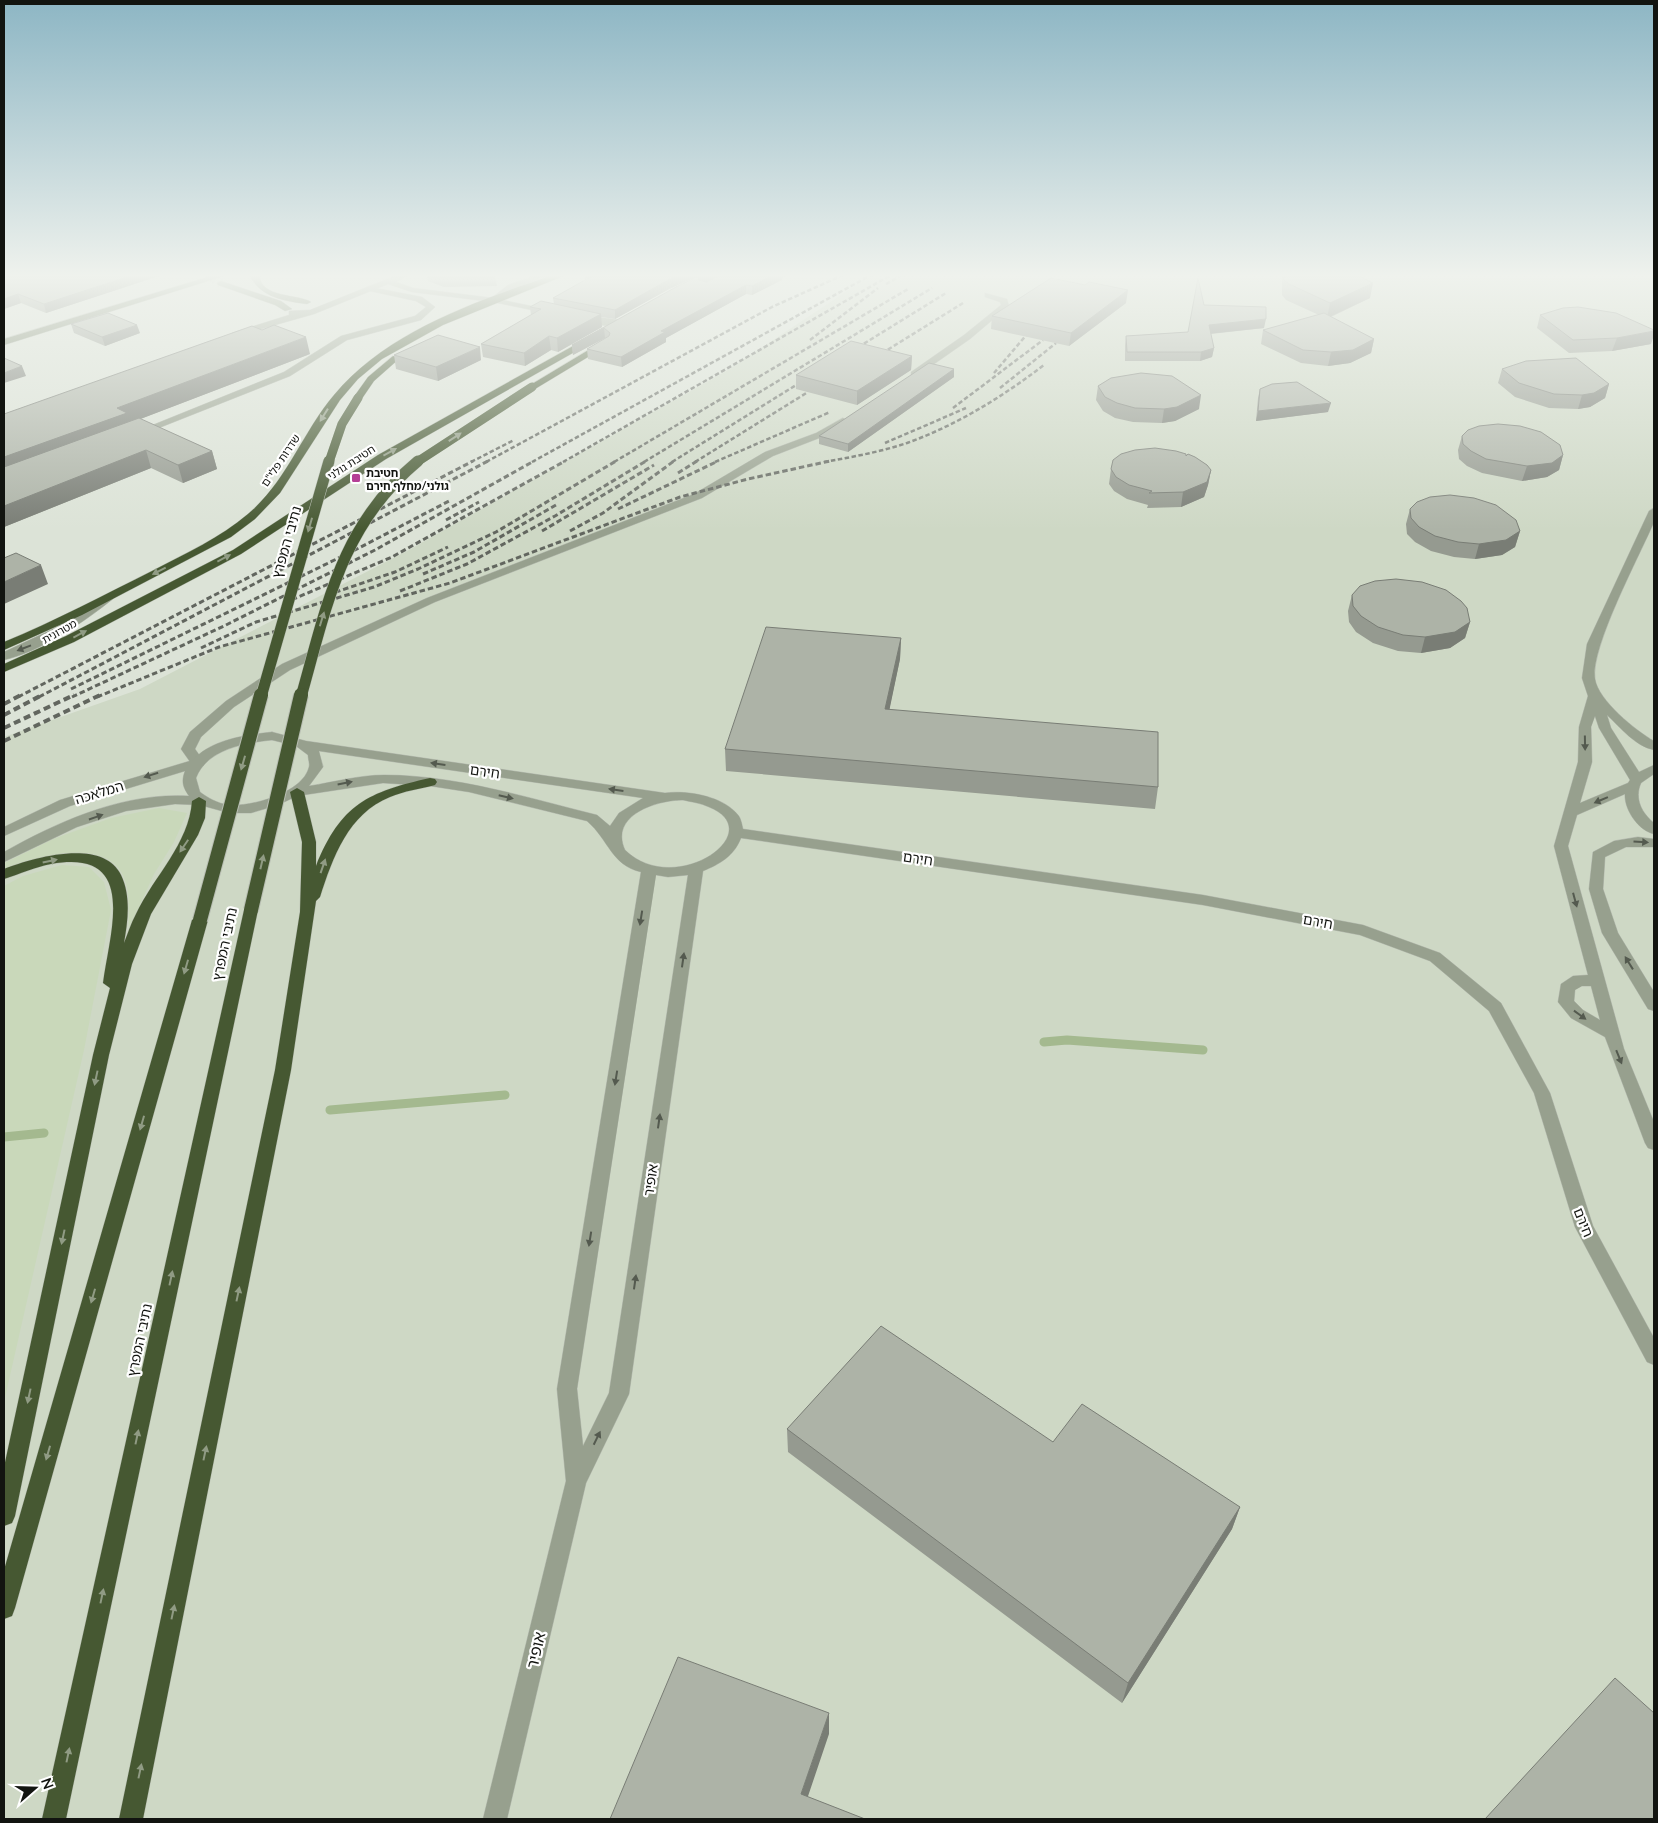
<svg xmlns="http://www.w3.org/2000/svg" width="1658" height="1823" viewBox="0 0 1658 1823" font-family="Lato,'Noto Sans Hebrew',sans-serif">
	<rect width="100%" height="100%" fill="#dce3d7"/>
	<path fill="#ced8c5" d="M871,275H1654V1819H4V737L140,689L407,551L728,370Z"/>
	<path fill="#c9d8ba" d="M159,808L187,813L174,842L154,874L129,929C128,910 131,885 119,869C96,839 33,858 4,870V863L53,839L111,818Z
		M62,865L89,867L104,882L111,910L84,1050L4,1402V886L23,876Z"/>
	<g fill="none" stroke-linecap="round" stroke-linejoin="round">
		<path stroke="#a4b98f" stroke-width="9" d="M1044,1042L1067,1040L1203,1050
			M330,1110L505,1095
			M4,1137L44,1133"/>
		<path stroke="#bec4b9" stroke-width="9" stroke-dasharray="9 4.5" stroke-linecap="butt" d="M208,275L221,283"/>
		<g stroke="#b8beb3" stroke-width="1">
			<path id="lane" d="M537,275H549L514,289L496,302L489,300L508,285Z
				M370,287L422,297L435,307L421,320L347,340L290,376L141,435L133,433L284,372L341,336L415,316L426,307L416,301L370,291Z
				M985,293L1007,299L1009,306L970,339L917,376H911V372L964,335L1001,305L1000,302L985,297Z
				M843,418L848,421L846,423L822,437L773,456L702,498L435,602L290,670L234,707L201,737L195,749L205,763L203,766H193L181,749L190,732L226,701L282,664L427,598L694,494L765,452L816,433Z
				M110,593L116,596L114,598C84,622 42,651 4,660V652L55,628Z"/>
		</g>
		<g stroke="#b8beb3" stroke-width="1">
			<path id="street" d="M397,275H409L396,282L413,288L493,298L555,311L551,314L493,302L412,292L388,284L314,314L236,336L232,333L289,315V311L310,310Z
				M581,315L620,320L624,323C614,330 590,323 578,320V316Z
				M1654,508V522C1640,555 1590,648 1595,679C1598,700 1636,731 1654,741V750C1635,746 1621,728 1607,715L1611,728L1639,772L1654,765V774L1641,783C1634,799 1642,813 1654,823V834C1639,831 1624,810 1625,794L1577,815L1568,846L1624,1049L1654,1122V1150L1648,1148L1645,1143L1605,1037L1571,1018L1558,1002L1561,984L1573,976L1588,975L1554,846L1578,762L1579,727L1588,696L1582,678L1587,644L1649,511ZM1595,716L1599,728L1630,780L1628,783L1580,803L1592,762L1591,727ZM1582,986H1591L1600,1020L1583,1010L1574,1001L1575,990Z
				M272,732L306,741L665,793C687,790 723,796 738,815C741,818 742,825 743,829L1203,895L1363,925L1440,953L1501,1003L1550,1093L1593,1226L1654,1338V1365L1647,1362L1575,1227L1534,1093L1489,1011L1430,961L1360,935L1203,905L741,838C734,856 720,864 703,871L629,1394L586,1483L507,1819H483L566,1481L557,1389L641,872C611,865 609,840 587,821L469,792L430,786L383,783L297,796L278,805L251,813H229L200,805L175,804L126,811L77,827L4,862V852C59,821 124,792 189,796C183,787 181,782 185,771L70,806L4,836V827L60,800L193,760C212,739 246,735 272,732ZM272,740L296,746L308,755C308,759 310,764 309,767C303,793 251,807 228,805C217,803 208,798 200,792L196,778C207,749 245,743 272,740ZM319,751L643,798L619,813L610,826L597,815C528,798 456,775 384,775C360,775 334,782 309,786L323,767ZM683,800C691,802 701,803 709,807C771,832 675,899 625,850C609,815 657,800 683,800ZM656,875L668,877L688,875L609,1393L583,1446L577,1389Z
				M1638,837L1654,839V847H1626L1605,857L1603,889L1618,933L1654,992V1011L1648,1009L1602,933L1589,889L1593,852L1614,841Z"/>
		</g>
		<g stroke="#b8beb3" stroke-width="1">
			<path id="secondary" d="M214,275H227L4,345V339Z
				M252,275H260C259,298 299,294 311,302L307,304C285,301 263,298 251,278Z
				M221,281L281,301L292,309L285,311L275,305L218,285L217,283Z"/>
		</g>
		<g stroke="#b8beb3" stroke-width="1">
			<path id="highway" d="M553,275H566L443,325L382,359L358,379L340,400L280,493L255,519L231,537L82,615L4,650V642C55,621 104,595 154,570C186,553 220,538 248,514C287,481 302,433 334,395C387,331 477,301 553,275Z
				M591,336L594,337V341L386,459L241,554L74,642L4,672V664L66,636L233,550L378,455Z
				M605,340L609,343L608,345L535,389L527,387Z
				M393,356L400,358L374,381L361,400H355L353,398L368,377Z
				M430,778L435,779L437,782L435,785C420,789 404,791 390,797C348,814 333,857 320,897L316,901L291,1070L143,1819H119L275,1070L300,912L302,842L290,792L297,788L304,792L316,842V866C341,804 368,792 430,778Z
				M199,797L206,801L205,818L198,835L151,914L132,964L109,1055L15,1516L12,1523L4,1526V1467L93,1055L110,988L103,983C110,931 139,848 51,864C35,867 20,874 4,879V869C32,858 103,837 121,875C131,896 128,920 124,943C128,933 131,923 136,914C154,876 189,844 192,801Z
				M251,905L258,910L66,1819H42L244,910Z
				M200,915L208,920L15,1608L12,1616L4,1619V1570L192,920Z"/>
		</g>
		<use href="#lane" fill="#97a08e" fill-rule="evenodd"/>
		<use href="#street" fill="#97a08e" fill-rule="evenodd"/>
		<use href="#secondary" fill="#748166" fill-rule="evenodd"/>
		<use href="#highway" fill="#465832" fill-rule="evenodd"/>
		<path stroke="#62665f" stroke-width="2.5" stroke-dasharray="4.5 2.5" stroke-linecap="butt" d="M886,284L902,275
			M810,340L878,288
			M852,351L946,293
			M876,357L963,303
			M994,373L1034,326
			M1000,388L1056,343
			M953,408L1043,340
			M885,443L966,408
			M471,462L514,440
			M486,462L772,307L843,275
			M532,462L871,275
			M563,462L891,275
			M614,462L908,289
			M644,462L932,288
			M672,462L809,377
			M695,462L808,392
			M715,462L830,412
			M824,462C852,457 880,452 907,443C957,425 1002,397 1044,365"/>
		<path stroke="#62665f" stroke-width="3" stroke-dasharray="5.5 3" stroke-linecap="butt" d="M678,473L697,461
			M618,509L718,461
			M446,520L479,502
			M542,531L654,465
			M570,531L603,513L674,461
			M423,574L474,552L556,505
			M400,591L467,564L555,516L646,461
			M327,595L395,572L448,547
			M284,603L392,557L565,461
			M201,648L256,622L374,587L418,569L496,532L616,461
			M71,689L357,549L451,500
			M18,697L473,461
			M39,697L488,461
			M72,697L226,625L375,550L534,461
			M97,697L219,647L450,583L680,497L748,479L830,461"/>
		<path stroke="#62665f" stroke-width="4" stroke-dasharray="7 4" stroke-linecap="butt" d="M4,704L21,695
			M4,715L42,695
			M4,728L74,695
			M4,741L100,695"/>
		<g stroke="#b8beb3" stroke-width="9" stroke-linecap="butt">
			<path id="highway-bridge-far2" d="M329,462L342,424L358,398
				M417,462L532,387"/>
		</g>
		<g stroke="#b8beb3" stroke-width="12" stroke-linecap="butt">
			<path id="highway-bridge-far1" d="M261,697L329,461
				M301,697C327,605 341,525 418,461"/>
		</g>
		<g stroke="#b8beb3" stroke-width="16" stroke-linecap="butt">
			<path id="highway-bridge" d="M251,910L301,695
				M200,920L261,695"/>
		</g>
		<use href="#highway-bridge-far2" stroke="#465832" stroke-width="9"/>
		<use href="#highway-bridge-far1" stroke="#465832" stroke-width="11"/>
		<use href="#highway-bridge" stroke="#465832" stroke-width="14"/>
	</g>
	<path fill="#959a90" d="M4,275H162L46,313L21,303L4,309Z
		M427,275H495L497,286L444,287L428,281Z
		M585,275H700L669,289L615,319L601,317L602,327L558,352L551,350L525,366L483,357L481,344L531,315L530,307L554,304L553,298L586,280L585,279Z
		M701,275H720L707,282L721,275H787L782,278V280L752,295L746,294L666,338V342L622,367L588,359L587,349L605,338L573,355L572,345Z
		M1282,275H1357L1370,298L1331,317L1374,339L1371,353L1350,363L1328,366L1301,363L1261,344L1263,330L1319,315L1286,300L1282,295Z
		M1085,285L1126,303L1069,346L991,329L992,316Z
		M1204,305L1264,328L1211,334L1214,348L1212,357L1200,361H1125V345L1126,336L1188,332Z
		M1540,315L1651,344L1612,351L1569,353L1537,328Z
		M71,324L140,333L105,346L74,333Z
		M310,354L140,419L212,451L217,469L183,483L151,468L4,527V414Z
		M394,355L481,360L438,381L396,369Z
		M912,356L911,370L857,405L796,389V375Z
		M954,369V377L848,452L819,444V436Z
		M1502,369L1609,384L1605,398L1590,407L1578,409L1549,408L1515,397L1498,383Z
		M1098,386L1199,409L1175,421L1162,423L1133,422L1115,418L1103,411L1096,400Z
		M1260,389L1328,412L1256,421L1258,398Z
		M1462,436L1563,455L1559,470L1547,477L1522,481L1482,473L1467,466L1459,459L1458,450Z
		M1186,456L1211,470L1208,485L1204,497L1181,507L1147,508L1148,505L1127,499L1114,491L1109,484L1111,469Z
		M1410,509L1520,531L1515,547L1502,555L1475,559L1454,557L1431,551L1415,542L1407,534L1406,524Z
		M1352,595L1470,622L1465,638L1450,648L1421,653L1398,651L1373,643L1356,632L1349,622L1348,611Z
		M901,638L900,659L889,710L1158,787L1155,809L726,771L725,749Z
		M787,1429L1053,1442L1240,1507L1232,1529L1122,1703L788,1452Z"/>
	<path fill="#797d75" d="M133,275H162L46,313L44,304Z
		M679,275H700L669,289L615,319V310L668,280Z
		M702,275H720L699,286L698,280L699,277Z
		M773,275H787L782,278V280L752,295V286Z
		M1373,283L1370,298L1327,318L1330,303Z
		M746,285V294L666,338V342L622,367L621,357L661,331Z
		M1128,290L1126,303L1069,346L1071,333Z
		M18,294L21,303L4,309V299Z
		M601,314L602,327L558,352L557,338Z
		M1266,319L1264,328L1207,334L1209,325Z
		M137,325L140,333L105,346L102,337Z
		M604,328L605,338L573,355L572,345Z
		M1654,331V335L1651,344L1612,351L1617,338Z
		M549,336L551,350L525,366L524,353Z
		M306,337L310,354L130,423L4,477V457L117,408Z
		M1374,339L1371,353L1350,363L1328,366L1331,352Z
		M480,347L481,360L438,381L436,367Z
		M1214,348L1212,357L1200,361L1201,352Z
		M912,356L911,370L857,405V391Z
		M22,366L26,376L4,383V373Z
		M954,369V377L848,452V444Z
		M1609,384L1605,398L1590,407L1578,409L1582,395Z
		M1201,395L1199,409L1175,421L1162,423L1164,409Z
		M1331,403L1328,412L1256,421L1258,411Z
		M146,450L151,468L4,527V506Z
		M212,451L217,469L183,483L178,465Z
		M1563,455L1559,470L1547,477L1522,481L1527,466Z
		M1211,470L1208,485L1204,497L1181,507L1183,492Z
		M1520,531L1515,547L1502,555L1475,559L1479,544Z
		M41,565L48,584L4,604V582Z
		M1470,622L1465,638L1450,648L1421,653L1425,637Z
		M901,638L900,659L885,731V709Z
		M1240,1507L1232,1529L1122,1703L1128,1683Z
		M829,1713V1734L802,1814L801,1794Z"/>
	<path fill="#adb3a7" stroke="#797d75" d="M7,275H133L44,304L18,294L4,299V276Z
		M440,275H495L442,276Z
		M594,275H679L668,280L615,310L553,298Z
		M701,275H702L699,277L698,280L707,282L721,275H773L752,286L746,285L661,331L665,332L621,357L587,349L609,336L610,333L604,328L572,345L676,287Z
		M1284,275H1357L1373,283L1330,303L1289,284L1284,280Z
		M1051,278L1085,285L1089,282L1128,290L1071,333L992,316Z
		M1198,278L1204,305L1266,307V319L1209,325L1214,348L1201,352H1127L1126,336L1188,332Z
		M541,301L601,314L557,338L549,336L524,353L481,344L541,309L530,307Z
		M1578,307L1616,313L1654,330V331L1617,338L1573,340L1540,315L1563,308Z
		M108,313L137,325L102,337L71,324Z
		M1324,313L1374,339L1353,350L1331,352L1303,350L1263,330Z
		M274,325L306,337L117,408L127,413L4,457V414L252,326L262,330Z
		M438,335L480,347L436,367L394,355Z
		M851,341L912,356L857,391L796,375Z
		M4,358L22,366L4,373Z
		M1576,358L1609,384L1594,393L1582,395L1554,394L1519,383L1502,369L1526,361Z
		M929,363L954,369L848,444L819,436Z
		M1141,373L1172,376L1201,395L1177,407L1164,409L1135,408L1117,403L1105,397L1098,386L1111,378Z
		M1297,382L1331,403L1258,411L1260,389L1272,384Z
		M139,418L212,451L178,465L146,450L4,506V467Z
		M1498,424L1520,426L1541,432L1560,445L1563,455L1552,463L1527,466L1486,459L1471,451L1463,444L1462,436L1468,430L1479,426Z
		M1155,448L1176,451L1186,454V456L1188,454L1195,457L1207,465L1211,470L1207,482L1183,492L1149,493L1152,491L1129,485L1116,477L1111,469L1113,460L1121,454L1135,450Z
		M1450,495L1474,498L1496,505L1516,520L1520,531L1506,540L1479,544L1458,542L1435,536L1419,527L1411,518L1410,509L1417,502L1430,497Z
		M16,553L41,565L4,582V558Z
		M1396,579L1422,582L1446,590L1461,601L1467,608L1470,622L1455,632L1425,637L1403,635L1378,627L1361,616L1353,606L1352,595L1360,586L1375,581Z
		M766,627L901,638L885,709L1158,732V787L725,749Z
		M881,1326L1053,1442L1082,1404L1240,1507L1128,1683L787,1429Z
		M678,1657L829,1713L801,1794L865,1819H610Z
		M1615,1678L1654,1713V1819H1485Z"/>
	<defs><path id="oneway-solid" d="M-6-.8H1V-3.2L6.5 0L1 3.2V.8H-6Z" transform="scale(1.25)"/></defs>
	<g fill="#909b84">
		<use href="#oneway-solid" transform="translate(324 415) rotate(122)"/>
		<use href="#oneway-solid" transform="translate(455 437) rotate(-33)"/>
		<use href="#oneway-solid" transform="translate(390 452) rotate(-29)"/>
		<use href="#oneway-solid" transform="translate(310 525) rotate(106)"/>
		<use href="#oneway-solid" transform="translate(224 558) rotate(-28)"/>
		<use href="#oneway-solid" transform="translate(159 571) rotate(153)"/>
		<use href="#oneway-solid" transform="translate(322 619) rotate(-73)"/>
		<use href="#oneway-solid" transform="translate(80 634) rotate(-28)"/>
		<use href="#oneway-solid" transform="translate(243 763) rotate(106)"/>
		<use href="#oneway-solid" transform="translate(184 846) rotate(124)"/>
		<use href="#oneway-solid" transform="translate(50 861) rotate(-12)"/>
		<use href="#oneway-solid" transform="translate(262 862) rotate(-77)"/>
		<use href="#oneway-solid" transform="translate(323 866) rotate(-71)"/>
		<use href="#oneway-solid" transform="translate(186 967) rotate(106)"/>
		<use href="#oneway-solid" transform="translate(96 1078) rotate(102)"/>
		<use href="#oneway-solid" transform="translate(142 1123) rotate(106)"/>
		<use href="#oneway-solid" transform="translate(63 1237) rotate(102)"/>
		<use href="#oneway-solid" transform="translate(171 1278) rotate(-78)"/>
		<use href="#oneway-solid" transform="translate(238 1294) rotate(-78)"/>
		<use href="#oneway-solid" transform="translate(93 1296) rotate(106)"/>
		<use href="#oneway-solid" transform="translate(29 1396) rotate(102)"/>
		<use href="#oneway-solid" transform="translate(137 1437) rotate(-78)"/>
		<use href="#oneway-solid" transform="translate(48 1453) rotate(106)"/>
		<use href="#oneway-solid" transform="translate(205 1453) rotate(-78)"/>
		<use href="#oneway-solid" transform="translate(102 1596) rotate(-78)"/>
		<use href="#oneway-solid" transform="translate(173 1612) rotate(-78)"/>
		<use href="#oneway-solid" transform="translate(68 1755) rotate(-78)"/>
		<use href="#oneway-solid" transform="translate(140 1771) rotate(-78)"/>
	</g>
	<g fill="#545a4f">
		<use href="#oneway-solid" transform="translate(24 648) rotate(159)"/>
		<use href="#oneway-solid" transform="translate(1585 743) rotate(89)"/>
		<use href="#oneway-solid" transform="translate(438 764) rotate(-172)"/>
		<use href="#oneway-solid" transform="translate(151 775) rotate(162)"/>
		<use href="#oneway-solid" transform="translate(345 783) rotate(-11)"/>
		<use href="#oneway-solid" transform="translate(616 790) rotate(-172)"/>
		<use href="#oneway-solid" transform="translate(506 797) rotate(13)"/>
		<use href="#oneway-solid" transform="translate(1601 800) rotate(157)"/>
		<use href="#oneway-solid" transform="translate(96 817) rotate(-19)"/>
		<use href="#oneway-solid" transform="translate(1641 842) rotate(4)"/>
		<use href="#oneway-solid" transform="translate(1575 900) rotate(75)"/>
		<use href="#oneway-solid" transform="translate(641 918) rotate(99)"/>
		<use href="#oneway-solid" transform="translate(683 960) rotate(-82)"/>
		<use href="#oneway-solid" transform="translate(1629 963) rotate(-122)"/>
		<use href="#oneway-solid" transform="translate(1580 1015) rotate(36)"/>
		<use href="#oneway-solid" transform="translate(1619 1057) rotate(68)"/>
		<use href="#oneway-solid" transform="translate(616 1078) rotate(99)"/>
		<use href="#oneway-solid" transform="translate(659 1121) rotate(-82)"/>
		<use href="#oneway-solid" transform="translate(590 1239) rotate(99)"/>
		<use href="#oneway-solid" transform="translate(635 1282) rotate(-82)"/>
		<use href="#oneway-solid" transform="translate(597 1438) rotate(-64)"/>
	</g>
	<linearGradient id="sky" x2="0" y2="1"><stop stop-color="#8db6c4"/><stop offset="0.52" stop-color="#eff2ed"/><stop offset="1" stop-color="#eff2ed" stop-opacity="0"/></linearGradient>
	<rect width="1658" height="530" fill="url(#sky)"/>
	<rect fill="#b53f96" stroke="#fff" stroke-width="2" x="351" y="473" width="10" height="10" rx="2.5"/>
	<g text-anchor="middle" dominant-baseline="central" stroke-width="4.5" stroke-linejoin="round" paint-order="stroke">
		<g font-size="11" fill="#121410" stroke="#fff">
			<text transform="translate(280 460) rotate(-56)">שדרות פלי"ם</text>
			<text transform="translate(351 462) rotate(-33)">חטיבת גולני</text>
			<text transform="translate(59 631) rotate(-29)">מטרונית</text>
		</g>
		<g font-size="11" font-weight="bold" fill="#121410" stroke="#fff" text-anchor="start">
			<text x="366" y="472">חטיבת<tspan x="366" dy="13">גולני/מחלף חירם</tspan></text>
		</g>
		<g font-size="14" fill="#121410" stroke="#fff">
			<text transform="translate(286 542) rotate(-74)">נתיבי המפרץ</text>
			<text transform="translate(485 771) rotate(8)">חירם</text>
			<text transform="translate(99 792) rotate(-17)">המלאכה</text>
			<text transform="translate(918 858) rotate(8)">חירם</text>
			<text transform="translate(1318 921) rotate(10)">חירם</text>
			<text transform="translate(224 944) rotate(-78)">נתיבי המפרץ</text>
			<text transform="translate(650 1180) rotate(-82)">אופיר</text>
			<text transform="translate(1584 1222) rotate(68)">חירם</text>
			<text transform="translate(139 1340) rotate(-78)">נתיבי המפרץ</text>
		</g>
		<g font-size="16" fill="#121410" stroke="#fff">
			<text transform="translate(535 1650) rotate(-77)">אופיר</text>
		</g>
	</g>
	<rect width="1658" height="1823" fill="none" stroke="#121410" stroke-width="10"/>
	<g transform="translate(35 1788) rotate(70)" stroke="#ffffff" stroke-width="4" paint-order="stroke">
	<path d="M0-4L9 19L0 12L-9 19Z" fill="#121410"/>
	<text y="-8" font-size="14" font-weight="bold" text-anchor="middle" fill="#121410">N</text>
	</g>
</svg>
